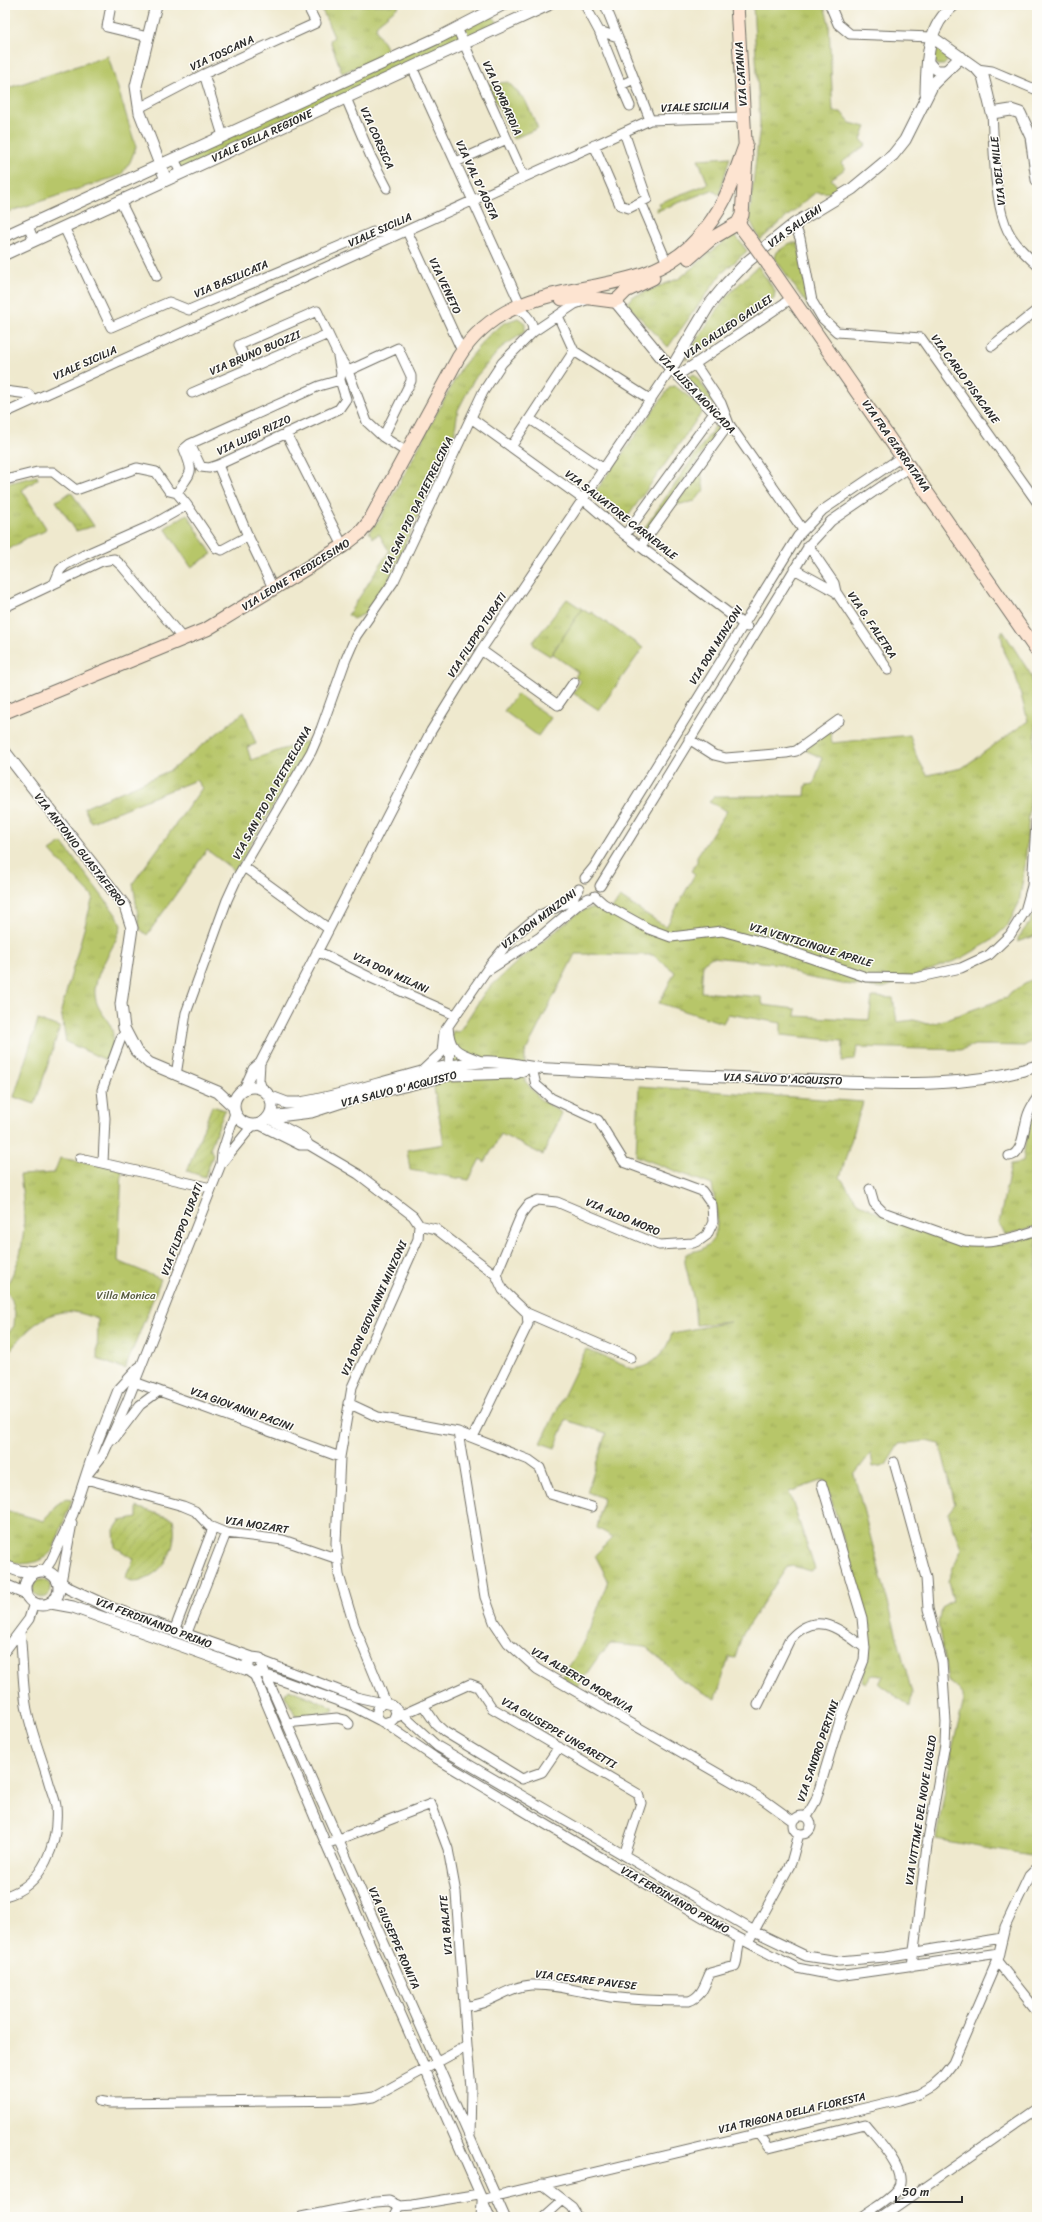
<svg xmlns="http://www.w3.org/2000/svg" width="1042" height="2222" viewBox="0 0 1042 2222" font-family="Sriracha,sans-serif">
	<defs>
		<pattern id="grass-tufts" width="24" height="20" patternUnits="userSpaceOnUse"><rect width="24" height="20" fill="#b7c669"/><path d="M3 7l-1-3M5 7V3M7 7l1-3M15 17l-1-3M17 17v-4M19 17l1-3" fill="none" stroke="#9eaa5b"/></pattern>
		<pattern id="garden-furrows" width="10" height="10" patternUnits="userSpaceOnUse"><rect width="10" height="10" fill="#b7c669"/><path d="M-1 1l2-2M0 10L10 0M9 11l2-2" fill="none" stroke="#9eaa5b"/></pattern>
	</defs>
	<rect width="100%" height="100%" fill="#fdfcf7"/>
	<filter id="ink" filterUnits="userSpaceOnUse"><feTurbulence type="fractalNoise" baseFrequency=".025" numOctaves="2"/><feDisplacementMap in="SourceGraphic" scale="8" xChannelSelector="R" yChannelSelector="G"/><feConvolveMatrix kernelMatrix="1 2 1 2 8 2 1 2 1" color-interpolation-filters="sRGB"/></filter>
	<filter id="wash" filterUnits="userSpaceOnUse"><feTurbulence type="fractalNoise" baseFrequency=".012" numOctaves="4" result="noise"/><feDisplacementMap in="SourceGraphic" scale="16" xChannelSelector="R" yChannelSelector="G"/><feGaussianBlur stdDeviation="0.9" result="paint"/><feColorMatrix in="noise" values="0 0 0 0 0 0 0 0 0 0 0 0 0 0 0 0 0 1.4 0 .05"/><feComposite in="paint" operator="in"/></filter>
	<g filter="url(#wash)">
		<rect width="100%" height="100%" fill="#efe9ce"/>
		<path fill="url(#grass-tufts)" stroke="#71784a" d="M320,5H400L377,24L376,30L389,53L342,73L330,40L334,37Z
			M753,5H824L829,23L833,112H841L850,123L866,127L861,139L866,145L841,163L846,168L831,179L840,189L836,193L816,192L760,240L749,218L760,125Z
			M489,13L498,22L181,173L174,159Z
			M939,48L950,57L944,65H938L933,59L934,53Z
			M508,82L525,100L538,128L513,139L488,85Z
			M730,157L719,195L712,190L657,211L656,208L660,207L658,203L708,184L698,159Z
			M735,235L747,251L721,274L668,347L628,305V302L632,297L680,278L730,236Z
			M790,243H798L810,309L775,258L777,252Z
			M758,266L775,291L774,299L685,360L701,333L727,296Z
			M518,318L525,323V332L502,347L474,379L458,410L454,436L386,586L367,613L353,619L348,615L389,551L379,534L373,538L369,532L381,518L461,368L487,337L504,323Z
			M694,374L722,412L685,379Z
			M675,386L703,408L702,412L626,519L622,520L594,499L593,495L670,387Z
			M716,425L720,428L643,538L639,536Z
			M699,471L701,472L704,490L695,501L676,505Z
			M37,476L38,479L22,490L46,528L43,532L28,537L5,552V484Z
			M71,492L94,526L76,531L56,501Z
			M567,599L582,609L550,656L534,646L533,642Z
			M1003,631L1031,675L1037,712L1025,865L1019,903L1008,925L991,941L962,958L883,988L843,984L800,976L781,964L712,957L703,963L701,992L761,997L763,1005L796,1009L795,1016L869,1020L872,997L893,998L897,1022L914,1020L927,1024L935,1023L1006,998L1011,992L1037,977V1038L1024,1046L975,1045L960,1050L857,1047L855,1060L842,1061L843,1041L781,1035V1023L728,1014L723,1023L659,1003L675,972L653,955L575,954L525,1053V1081L541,1100L562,1113L543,1155L501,1134L485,1162L480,1159L469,1180L410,1170L407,1150L444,1144L434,1088L453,1031L459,1032L485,992L518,961L577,914C590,906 597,906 610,912L620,897L666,927L695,874L691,871L697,862V856L727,811L709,802L715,796H805L806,785L814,784L822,758L805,750L830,730L832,743L910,735L916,755L927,775L962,768L1028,721L1015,673L1005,655L1001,634Z
			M244,712L256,744L247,747L251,760L310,740L311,742L235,871L207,850L147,935L140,929L133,883L202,788L196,780L91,822L84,808L171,770Z
			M62,843L118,917L121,926C116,947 98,965 95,989C93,1013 115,1019 113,1040C113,1046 109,1054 106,1060L66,1042L61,1011L93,897L50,851Z
			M1036,904L1037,935L1018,942V938L1030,922Z
			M639,1086L863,1102L840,1177L857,1202L878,1213L955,1241L1001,1244L1037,1235V1856L1035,1857L936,1839L953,1745L963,1704V1695L958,1688L948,1681L938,1623L941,1608L953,1601L948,1581L961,1549L948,1513L955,1504L940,1444L926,1441L899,1444L886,1465L873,1467L871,1453L854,1475L912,1693L910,1707L879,1684L883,1676L877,1674L871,1676L866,1684L862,1682L868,1656L869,1636L861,1598L826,1482L823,1480L789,1492L815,1569L811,1571L793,1566L787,1567L743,1633L735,1658L729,1657L716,1699L682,1681L663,1661L646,1647L611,1644L601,1653L577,1687L562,1677C586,1643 594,1620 608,1580L595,1555L613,1537L597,1528L603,1498L587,1492L606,1433L566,1420L555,1448L541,1443L586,1349L632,1369C654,1367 666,1352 672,1333L730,1322L696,1325L694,1301L685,1263V1255C691,1250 696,1252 702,1249C726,1237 715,1205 712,1185L636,1156Z
			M1037,1107V1226L1005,1235L999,1223L1011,1164L1023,1162C1025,1143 1027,1122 1037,1107Z
			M60,1158L122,1169L118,1261L161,1279L125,1369L97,1359L98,1319C91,1317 82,1313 74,1312C44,1308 21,1336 5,1357V1337L14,1326L15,1313L12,1300L5,1289C9,1280 15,1271 18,1261C27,1233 24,1204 20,1175L54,1173Z
			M65,1499L72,1500L53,1550C41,1564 22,1567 5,1560V1510L44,1521L55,1506Z
			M33 1589a9 9 0 1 1 18 0a9 9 0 1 1-18 0Z
			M289,1689L333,1707L334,1710L331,1712L301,1717L296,1716L285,1696V1692Z"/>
		<path fill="url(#garden-furrows)" stroke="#71784a" d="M212,1106L225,1110L210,1148L213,1155L205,1177L187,1171Z
			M137,1507L173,1519C178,1542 169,1568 146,1578C138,1581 133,1583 125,1578L134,1559L115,1547L114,1530L120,1521L137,1518Z"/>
		<path fill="#b7c669" stroke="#71784a" d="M108,56L136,147L130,162L121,175L5,213V89Z
			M187,514L212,554L191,567L165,528Z
			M582,609L590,614L591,612L643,648L599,710L573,693L581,681L575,677L578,672L552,654Z
			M517,694L551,718L538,736L504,711Z
			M38,1020L60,1027L35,1104L14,1097Z"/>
	</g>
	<g filter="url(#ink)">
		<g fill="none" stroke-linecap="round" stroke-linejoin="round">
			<g stroke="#706e64" stroke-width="11">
				<path id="minor" d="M111,5L107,27L148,37
					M585,5L599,31L618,37L650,120
					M605,5L618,37
					M830,5L838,24L850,34L932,37
					M457,28L524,177
					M599,31L621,85L634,79
					M927,60L936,70H946
					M412,67L520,304
					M977,69L992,71L1037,90
					M204,74L223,136
					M621,85L630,106
					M346,98L371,157L387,188
					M139,108L204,74L316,23L307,5
					M992,113C994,143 994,196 1005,224C1011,241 1024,253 1037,265
					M594,145L620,205L629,208L647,199L624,132
					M174,159L181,173
					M456,162L507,139
					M120,201L157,276
					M641,202L667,263
					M794,224L800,238L812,301L822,318L837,332L921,338L1037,502
					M28,226L34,241
					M64,227L111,327L169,302L189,310L373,232L396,235
					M407,231L462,351
					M511,309C523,308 533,320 533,332
					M558,316L574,351L651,400
					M992,346L1037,310
					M695,364L721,403L729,424
					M249,368L239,345L317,311L338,355L348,371L367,422L383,437L407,452
					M348,371L398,348L411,376V381L383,437
					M677,376L792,298
					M5,391L28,394L34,400
					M192,393L328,334
					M5,413L650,120L744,117
					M471,418L583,499L625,535L747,627
					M530,419L604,469
					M286,433L343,546
					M190,444L201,467L209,468L218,465L339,409L346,399L340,380
					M511,447L574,351
					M218,465L248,536
					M5,480L37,472H53L76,490L137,468L156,472L169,491L177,493
					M177,493C191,470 195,476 184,449L190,444L319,386L340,380L341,373L338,356
					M177,493L187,505L216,548L222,550L248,536L274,590
					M625,535L714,413
					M808,545L834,583L836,592L888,670
					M640,547L729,424
					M794,569L836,592
					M55,582L60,570L65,565L84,555L152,525L187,505
					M5,607L102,561L114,559L122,566L184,640
					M481,650L558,705L574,682
					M689,739L714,755L726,758L786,753L796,751L839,720
					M244,867L329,929
					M585,878L594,867L798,536L823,510L903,456
					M600,886L810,544L831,521L910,467
					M595,896L604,904L649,929L671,937L722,931L766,943L866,977L915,978L961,968L989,955L1010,935L1025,911L1032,886L1037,810
					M317,951L369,977L455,1015
					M489,970L540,937L580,903L589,898
					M448,1027C450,1054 460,1052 483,1062
					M260,1063L259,1080L262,1089
					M449,1066L450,1044
					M422,1071L442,1052L444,1032L490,965L514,936L538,916L571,901L579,889
					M176,1075L186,1013L227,900L238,876L311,752L321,729L346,659L356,636L394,581L483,392L502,363L533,332L575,304L586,300
					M244,1089L253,1069L260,1063L431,731L481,650L671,369L714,413L729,424L803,530
					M269,1119L303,1137L309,1145L358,1174L413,1216L419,1225L436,1229L496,1275L503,1290L527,1313L631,1358
					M260,1125L300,1145H309
					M1009,1156C1025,1154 1023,1124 1029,1112C1031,1107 1034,1103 1037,1098
					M80,1158L211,1188
					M103,1163L105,1118L102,1090L121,1038L126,1032
					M221,1164L252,1126
					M870,1189L874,1203L883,1212L964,1241C990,1245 1013,1238 1037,1230
					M496,1275L522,1213L529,1204L538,1200L557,1202L659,1245L693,1243L700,1240L707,1235L713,1222L712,1205L702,1191L624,1162L598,1120L551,1098L536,1085L532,1068
					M129,1380L340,1457
					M348,1403L378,1417L458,1432L529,1460L540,1468L550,1494L592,1507
					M458,1432L485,1597L494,1622L508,1643L537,1669L764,1800L793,1821
					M473,1437L528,1324L527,1313
					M114,1439L140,1405L159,1391
					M894,1462L926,1578L928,1609L942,1662L946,1722L945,1744L927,1845L912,1966
					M87,1475L103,1455L127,1402L221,1164L222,1153L235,1113
					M86,1479L183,1506L195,1511L209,1526L226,1533L283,1540L338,1559
					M45,1570L51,1561L73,1514L92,1456L118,1390L139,1367
					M59,1593L72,1523
					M174,1631L213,1528
					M186,1635L226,1533
					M5,1651L29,1619L34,1603
					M262,1661L356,1697L383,1703
					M263,1669L505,2217
					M261,1673L352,1706L379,1720
					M254,1674L326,1844L490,2217
					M386,1703L354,1625L339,1575L336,1543L340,1457L352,1387L418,1239L419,1225
					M423,1705L436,1724L445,1732L522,1779L542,1772L559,1747
					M758,1705L790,1639C817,1609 839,1629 865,1648
					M394,1707L396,1713L393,1720L384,1723C375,1719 374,1709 383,1703L392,1705L437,1746L754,1931L806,1956L839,1961L885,1957L1002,1938
					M397,1717L470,1684L478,1687L492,1708L638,1794L641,1803L624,1855
					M383,1722L434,1757L597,1855L735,1936L797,1968L838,1976L999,1953
					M286,1723L337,1718L345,1720L349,1724
					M793 1825a9 9 0 1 1 18 0a9 9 0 1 1-18 0Z
					M807,1816L816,1800L841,1717L864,1660L865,1648L862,1618L822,1485
					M5,1896C43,1886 59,1843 56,1806C55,1799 51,1790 49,1783C42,1758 32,1735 27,1710C22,1685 23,1657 20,1631
					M748,1942L791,1863L799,1834
					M997,1961L1037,2011
					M464,2006C488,2007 507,1986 531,1985C557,1984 584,1993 610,1997C635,2000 663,2001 689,2001C702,1997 705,1984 710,1973L735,1966C739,1958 736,1948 741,1939
					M467,2046L471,2087L470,2136
					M99,2101L110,2103L352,2100L374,2097L467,2046L456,1893L448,1849L431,1804L326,1844
					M758,2133L769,2148L865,2124C876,2138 911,2173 897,2190C888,2201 873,2209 862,2217
					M542,2184L572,2207L578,2217
					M482,2200L495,2196L899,2100L918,2094L932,2086L942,2077L953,2063L997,1961L1005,1927L1029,1876L1037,1868
					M301,2217L376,2202L389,2201L400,2206L413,2205L479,2194
					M394,2217L400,2206
					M481,2217L482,2202
					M544,2217L563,2200
					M882,2217L1037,2109"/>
			</g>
			<g stroke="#706e64" stroke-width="13">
				<path id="tertiary" d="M156,5L136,86L140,113L166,180
					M932,37L977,69L983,76L992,113L1011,110L1020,113L1031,137L1037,180
					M926,93C927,61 926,27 954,5
					M5,236L440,37L502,5
					M5,254L548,5
					M615,301L671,369L709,305L727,283L747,262L794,224L852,189L893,155L905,140L933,84L961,57
					M5,752L125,906L132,928L121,1004L124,1028L136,1051L149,1063L218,1092L234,1107
					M234 1106a19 19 0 1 1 38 0a19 19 0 1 1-38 0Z
					M271,1097L287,1103H300C361,1093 418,1067 481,1062C504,1060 526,1068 550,1069C632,1073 715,1077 797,1080C876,1083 961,1091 1037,1066
					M270,1117L311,1112L354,1098L450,1075L516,1073L528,1068
					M5,1566L19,1571L33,1573
					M25 1588a17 17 0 1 1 34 0a17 17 0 1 1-34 0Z
					M58,1581L70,1589L113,1609L252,1658
					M5,1585L26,1594
					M51,1603L73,1607L213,1657L248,1670L254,1674L262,1671L263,1663L260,1659L252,1658L248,1662V1670"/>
			</g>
			<g stroke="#706e64" stroke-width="15">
				<path id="secondary" d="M738,223L753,243
					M689,258L711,239L738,223L742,215L746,158L737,5
					M768,264L1037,651
					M562,299L582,297L613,301L618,299L626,291L653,278
					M5,712L207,629L343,546L361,532L369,522L458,358C516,263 634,311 697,239C726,207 732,181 746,143"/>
			</g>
			<use href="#minor" stroke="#fff" stroke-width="9"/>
			<use href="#tertiary" stroke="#fff" stroke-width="11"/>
			<use href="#secondary" stroke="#fde4d1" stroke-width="13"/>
			<g stroke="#706e64" stroke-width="15" stroke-linecap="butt">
				<path id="secondary-bridge" d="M753,243L768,264"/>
			</g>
			<use href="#secondary-bridge" stroke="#fde4d1" stroke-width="13"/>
		</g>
	</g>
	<g text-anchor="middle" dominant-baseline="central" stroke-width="3" stroke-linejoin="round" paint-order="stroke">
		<g font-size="11" fill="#2b2b2b" stroke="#fdfcf7">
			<text transform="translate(222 53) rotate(-25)">VIA TOSCANA</text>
			<text transform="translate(741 74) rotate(-94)">VIA CATANIA</text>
			<text transform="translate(502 98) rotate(66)">VIA LOMBARDIA</text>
			<text transform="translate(695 107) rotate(-2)">VIALE SICILIA</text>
			<text transform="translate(262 136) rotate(-25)">VIALE DELLA REGIONE</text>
			<text transform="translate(377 138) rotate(66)">VIA CORSICA</text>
			<text transform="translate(998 171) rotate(-96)">VIA DEI MILLE</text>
			<text transform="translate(477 180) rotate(65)">VIA VAL D'AOSTA</text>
			<text transform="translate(795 226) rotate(-36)">VIA SALLEMI</text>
			<text transform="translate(380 230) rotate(-24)">VIALE SICILIA</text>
			<text transform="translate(231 279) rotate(-23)">VIA BASILICATA</text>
			<text transform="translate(445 286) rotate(65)">VIA VENETO</text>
			<text transform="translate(728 327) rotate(-34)">VIA GALILEO GALILEI</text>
			<text transform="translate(255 353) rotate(-23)">VIA BRUNO BUOZZI</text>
			<text transform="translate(85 363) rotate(-24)">VIALE SICILIA</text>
			<text transform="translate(965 379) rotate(54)">VIA CARLO PISACANE</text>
			<text transform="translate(697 394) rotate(46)">VIA LUISA MONCADA</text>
			<text transform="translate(254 435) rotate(-25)">VIA LUIGI RIZZO</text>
			<text transform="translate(896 446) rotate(55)">VIA FRA GIARRATANA</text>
			<text transform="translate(417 505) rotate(-64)">VIA SAN PIO DA PIETRELCINA</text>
			<text transform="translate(621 515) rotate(38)">VIA SALVATORE CARNEVALE</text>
			<text transform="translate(296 575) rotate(-32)">VIA LEONE TREDICESIMO</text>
			<text transform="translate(872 625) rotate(56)">VIA G. FALETRA</text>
			<text transform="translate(477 635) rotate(-57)">VIA FILIPPO TURATI</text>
			<text transform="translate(716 645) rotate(-58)">VIA DON MINZONI</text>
			<text transform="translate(272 793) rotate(-61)">VIA SAN PIO DA PIETRELCINA</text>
			<text transform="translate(80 850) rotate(52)">VIA ANTONIO GUASTAFERRO</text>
			<text transform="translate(539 919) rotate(-37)">VIA DON MINZONI</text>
			<text transform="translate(811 945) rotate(17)">VIA VENTICINQUE APRILE</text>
			<text transform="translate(391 973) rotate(25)">VIA DON MILANI</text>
			<text transform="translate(783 1079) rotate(2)">VIA SALVO D'ACQUISTO</text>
			<text transform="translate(399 1089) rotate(-14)">VIA SALVO D'ACQUISTO</text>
			<text transform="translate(623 1217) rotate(23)">VIA ALDO MORO</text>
			<text transform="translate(182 1229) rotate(-69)">VIA FILIPPO TURATI</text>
			<text transform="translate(374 1308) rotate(-66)">VIA DON GIOVANNI MINZONI</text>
			<text transform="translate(242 1409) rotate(20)">VIA GIOVANNI PACINI</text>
			<text transform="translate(257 1525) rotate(9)">VIA MOZART</text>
			<text transform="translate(154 1623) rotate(21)">VIA FERDINANDO PRIMO</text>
			<text transform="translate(582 1680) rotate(31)">VIA ALBERTO MORAVIA</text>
			<text transform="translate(559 1733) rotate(30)">VIA GIUSEPPE UNGARETTI</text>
			<text transform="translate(818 1751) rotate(-71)">VIA SANDRO PERTINI</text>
			<text transform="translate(921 1810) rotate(-81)">VIA VITTIME DEL NOVE LUGLIO</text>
			<text transform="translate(675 1900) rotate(30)">VIA FERDINANDO PRIMO</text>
			<text transform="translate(446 1925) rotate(-95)">VIA BALATE</text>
			<text transform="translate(394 1938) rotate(66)">VIA GIUSEPPE ROMITA</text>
			<text transform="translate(586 1980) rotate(7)">VIA CESARE PAVESE</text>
			<text transform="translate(792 2113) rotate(-13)">VIA TRIGONA DELLA FLORESTA</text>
		</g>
		<g font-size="11" fill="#555a3e" stroke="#fdfcf7">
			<text x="126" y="1295">Villa Monica</text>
		</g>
	</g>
	<rect width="1042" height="2222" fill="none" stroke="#fdfcf7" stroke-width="20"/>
	<path d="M896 2196v6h66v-6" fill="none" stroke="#2b2b2b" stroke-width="2"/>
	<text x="902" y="2196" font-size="12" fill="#2b2b2b" stroke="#fdfcf7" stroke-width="3" paint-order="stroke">50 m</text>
</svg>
